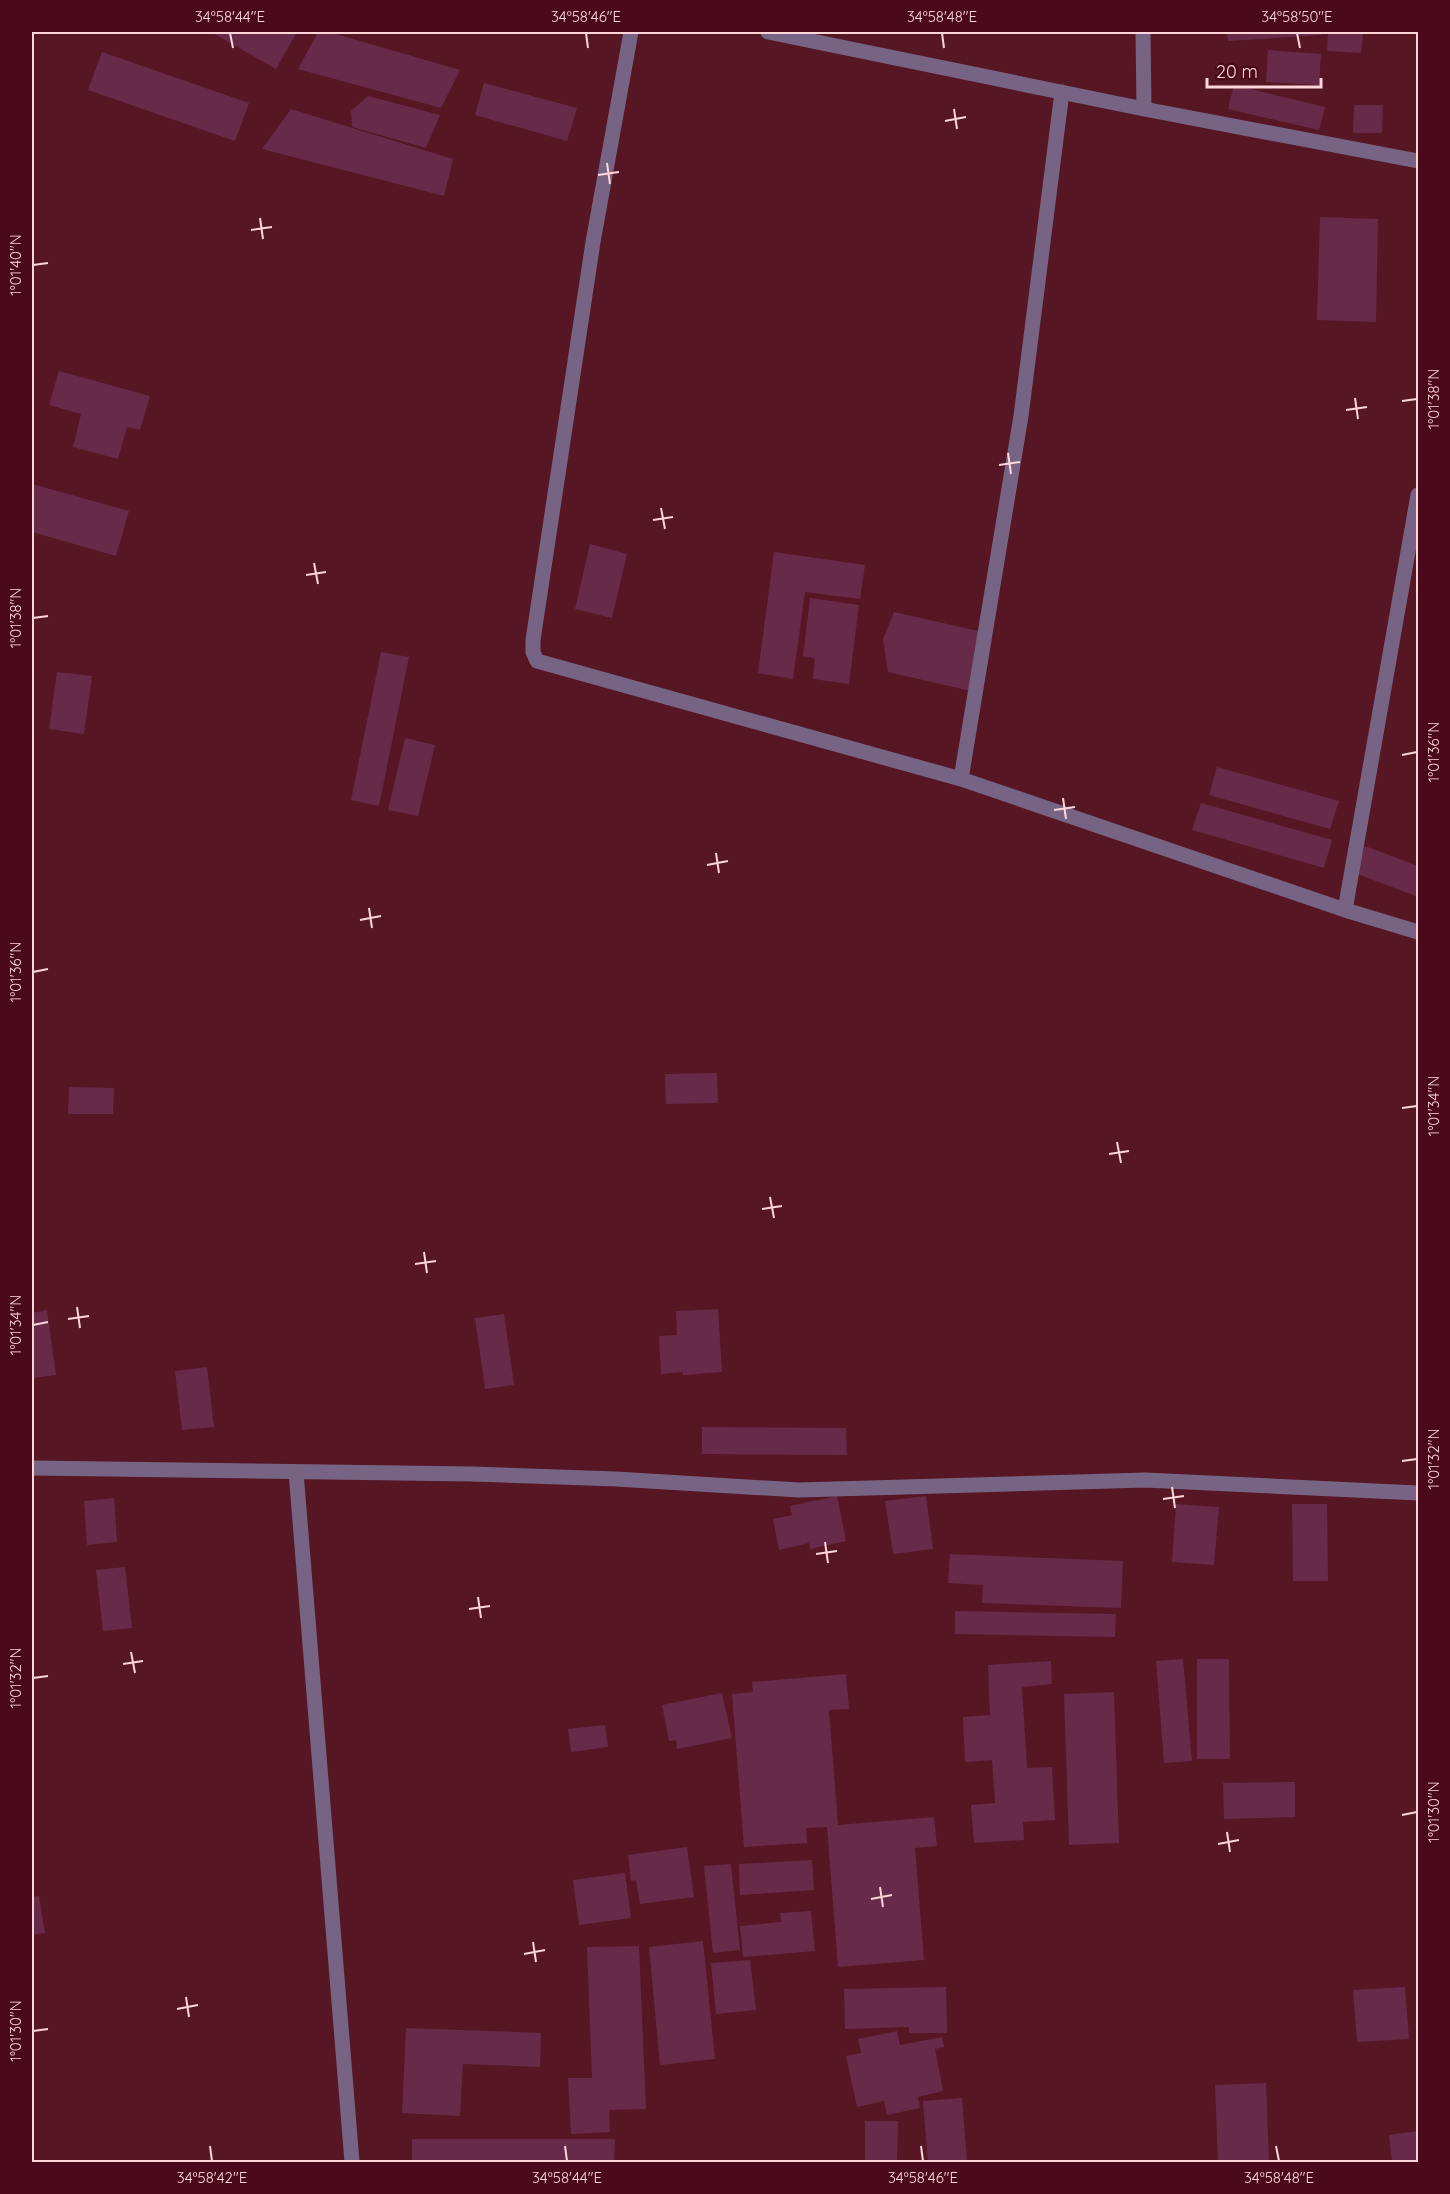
<svg xmlns="http://www.w3.org/2000/svg" width="1450" height="2194" viewBox="0 0 1450 2194" font-family="Quicksand,sans-serif">
	<rect width="100%" height="100%" fill="#561624"/>
	<path fill="#672b49" d="M211,32H297L276,69Z
		M318,32H329L460,70L441,108L298,69Z
		M1227,32H1321V35L1228,41Z
		M1328,32L1363,33L1361,53L1327,51Z
		M1268,50L1321,54L1319,85L1266,82Z
		M102,52L249,103L235,141L88,90Z
		M484,83L577,108L567,141L475,115Z
		M1234,85L1325,107L1319,130L1228,109Z
		M368,96L440,115L426,148L352,127L351,111Z
		M1354,105H1383L1382,133H1353Z
		M291,109L453,159L444,196L262,149Z
		M1320,217L1378,219L1376,322L1317,320Z
		M59,371L150,396L140,430L127,427L118,459L73,447L81,414L49,405Z
		M32,484L129,511L116,556L32,532Z
		M590,544L627,554L612,618L575,609Z
		M774,552L865,565L860,599L805,592L793,679L758,673Z
		M810,598L859,605L849,684L813,679L815,658L803,656Z
		M894,612L983,632L971,691L888,672L883,639Z
		M381,652L409,657L379,806L351,800Z
		M57,672L92,676L84,734L49,729Z
		M405,738L435,745L418,816L388,810Z
		M1217,767L1339,801L1330,829L1209,795Z
		M1201,803L1332,840L1324,868L1192,830Z
		M1365,846L1418,866V897L1355,873Z
		M717,1073L718,1103L666,1104L665,1074Z
		M69,1087L114,1088L113,1114H68Z
		M718,1309L722,1372L683,1375V1372L661,1374L659,1336L677,1335L676,1311Z
		M47,1310L56,1375L32,1378V1313Z
		M504,1314L514,1385L485,1389L475,1318Z
		M207,1367L214,1427L182,1430L175,1371Z
		M702,1427L846,1428L847,1455L702,1454Z
		M837,1496L846,1541L810,1549L809,1543L779,1550L773,1519L792,1515L790,1506Z
		M926,1496L933,1549L893,1554L885,1501Z
		M114,1498L117,1542L87,1545L84,1501Z
		M1176,1504L1219,1507L1214,1565L1172,1562Z
		M1292,1504H1327L1328,1581H1293Z
		M950,1554L1123,1561L1121,1608L982,1603L983,1585L948,1583Z
		M125,1567L132,1628L103,1631L96,1570Z
		M955,1611L1116,1614L1115,1637L955,1634Z
		M1183,1659L1192,1761L1164,1763L1156,1661Z
		M1197,1659H1229L1230,1759H1197Z
		M1051,1661L1052,1684L1022,1687L1027,1768L1052,1767L1055,1820L1023,1822L1024,1840L974,1843L971,1805L995,1803L992,1760L965,1762L963,1717L990,1715L988,1665Z
		M846,1674L849,1709L829,1710L838,1825L934,1817L937,1846L915,1848L924,1960L838,1967L827,1827L806,1828L807,1843L744,1847L732,1694L753,1692L752,1682Z
		M1114,1692L1119,1843L1069,1845L1064,1694Z
		M722,1693L732,1738L677,1749L676,1740L669,1741L662,1705Z
		M605,1725L608,1747L571,1752L568,1729Z
		M1295,1782V1817L1224,1819L1223,1783Z
		M687,1847L694,1897L640,1904L636,1880L631,1881L628,1855Z
		M812,1860L814,1890L740,1895L739,1864Z
		M731,1864L740,1950L713,1953L704,1866Z
		M625,1873L631,1918L579,1925L573,1880Z
		M39,1896L45,1933L32,1935V1897Z
		M811,1911L815,1951L743,1957L740,1926L781,1922L780,1913Z
		M703,1941L715,2059L660,2065L649,1947Z
		M639,1946L646,2109L609,2110L610,2132L571,2134L568,2078H592L587,1947Z
		M750,1960L756,2010L716,2014L711,1963Z
		M946,1987L947,2033H909V2027L845,2029L844,1989Z
		M1405,1987L1409,2039L1357,2042L1353,1990Z
		M406,2028L541,2033L540,2067L463,2064L460,2116L402,2113Z
		M897,2031L900,2045L942,2037L944,2047L935,2049L943,2091L918,2097L920,2108L887,2115L884,2101L857,2107L846,2056L861,2053L858,2039Z
		M1266,2083L1269,2162H1218L1215,2085Z
		M962,2098L967,2162H928L923,2101Z
		M865,2121H898L897,2162H865Z
		M1418,2131V2162H1392L1389,2135Z
		M412,2139H615L614,2162H412Z"/>
	<g fill="none" stroke-linecap="round" stroke-linejoin="round">
		<path stroke="#776484" stroke-width="15" d="M631,32L593,242L533,640V652L537,661L961,779L1345,910L1418,932
			M768,32L1144,109L1418,161
			M1143,32L1144,109
			M961,779L1021,416L1062,92
			M1345,910L1418,495
			M32,1468L471,1474L616,1479L799,1490L1145,1480L1418,1493
			M296,1472L352,2162"/>
	</g>
	<path fill="none" stroke="#fed5d9" stroke-width="2" d="M230,33L233,48M586,33L588,48M942,33L944,48M1297,33L1300,48M954,109L957,129M945,121L966,117M607,163L610,184M598,175L619,172M260,218L263,239M251,230L272,227M33,265L48,263M1355,398L1358,419M1402,401L1417,399M1346,410L1367,407M1008,453L1011,474M999,465L1020,462M661,508L665,529M653,520L673,517M314,563L318,584M306,575L326,572M33,618L48,616M1402,755L1417,752M1063,798L1066,819M1054,810L1075,807M716,853L719,873M707,865L728,861M369,908L372,928M360,920L381,916M33,972L48,969M1402,1108L1417,1106M1117,1142L1121,1163M1109,1154L1129,1151M770,1197L774,1218M762,1209L782,1206M424,1252L427,1273M415,1264L436,1261M77,1307L80,1328M68,1319L89,1316M33,1325L48,1322M1402,1461L1417,1459M1172,1487L1175,1508M1163,1499L1184,1496M825,1542L828,1563M816,1554L837,1551M478,1597L481,1618M469,1609L490,1606M131,1652L135,1673M123,1664L143,1661M33,1678L48,1676M1402,1815L1417,1812M1227,1832L1230,1852M1218,1844L1239,1840M880,1887L883,1907M871,1899L892,1895M533,1942L536,1962M524,1954L545,1950M186,1997L189,2017M177,2009L198,2005M33,2031L48,2029M210,2146L212,2161M565,2146L567,2161M921,2146L923,2161M1276,2146L1279,2161"/>
	<rect width="1450" height="2194" fill="none" stroke="#4a0a1b" stroke-width="66"/>
	<path d="M1207 78v9h114v-9" fill="none" stroke="#fed5d9" stroke-width="3"/>
	<text x="1216" y="78" font-size="18" fill="#fed5d9" stroke="#4a0a1b" stroke-width="4.5" paint-order="stroke">20 m</text>
	<rect x="33" y="33" width="1384" height="2128" fill="none" stroke="#fed5d9" stroke-width="2"/>
	<g font-size="15" text-anchor="middle" fill="#fed5d9">
		<text x="230" y="22">34°58'44"E</text>
		<text x="586" y="22">34°58'46"E</text>
		<text x="942" y="22">34°58'48"E</text>
		<text x="1297" y="22">34°58'50"E</text>
		<text transform="translate(16 265) rotate(-90)" y="5">1°01'40"N</text>
		<text transform="translate(1434 399) rotate(-90)" y="5">1°01'38"N</text>
		<text transform="translate(16 618) rotate(-90)" y="5">1°01'38"N</text>
		<text transform="translate(1434 752) rotate(-90)" y="5">1°01'36"N</text>
		<text transform="translate(16 972) rotate(-90)" y="5">1°01'36"N</text>
		<text transform="translate(1434 1106) rotate(-90)" y="5">1°01'34"N</text>
		<text transform="translate(16 1325) rotate(-90)" y="5">1°01'34"N</text>
		<text transform="translate(1434 1459) rotate(-90)" y="5">1°01'32"N</text>
		<text transform="translate(16 1678) rotate(-90)" y="5">1°01'32"N</text>
		<text transform="translate(1434 1812) rotate(-90)" y="5">1°01'30"N</text>
		<text transform="translate(16 2031) rotate(-90)" y="5">1°01'30"N</text>
		<text x="212" y="2183">34°58'42"E</text>
		<text x="567" y="2183">34°58'44"E</text>
		<text x="923" y="2183">34°58'46"E</text>
		<text x="1279" y="2183">34°58'48"E</text>
	</g>
</svg>
